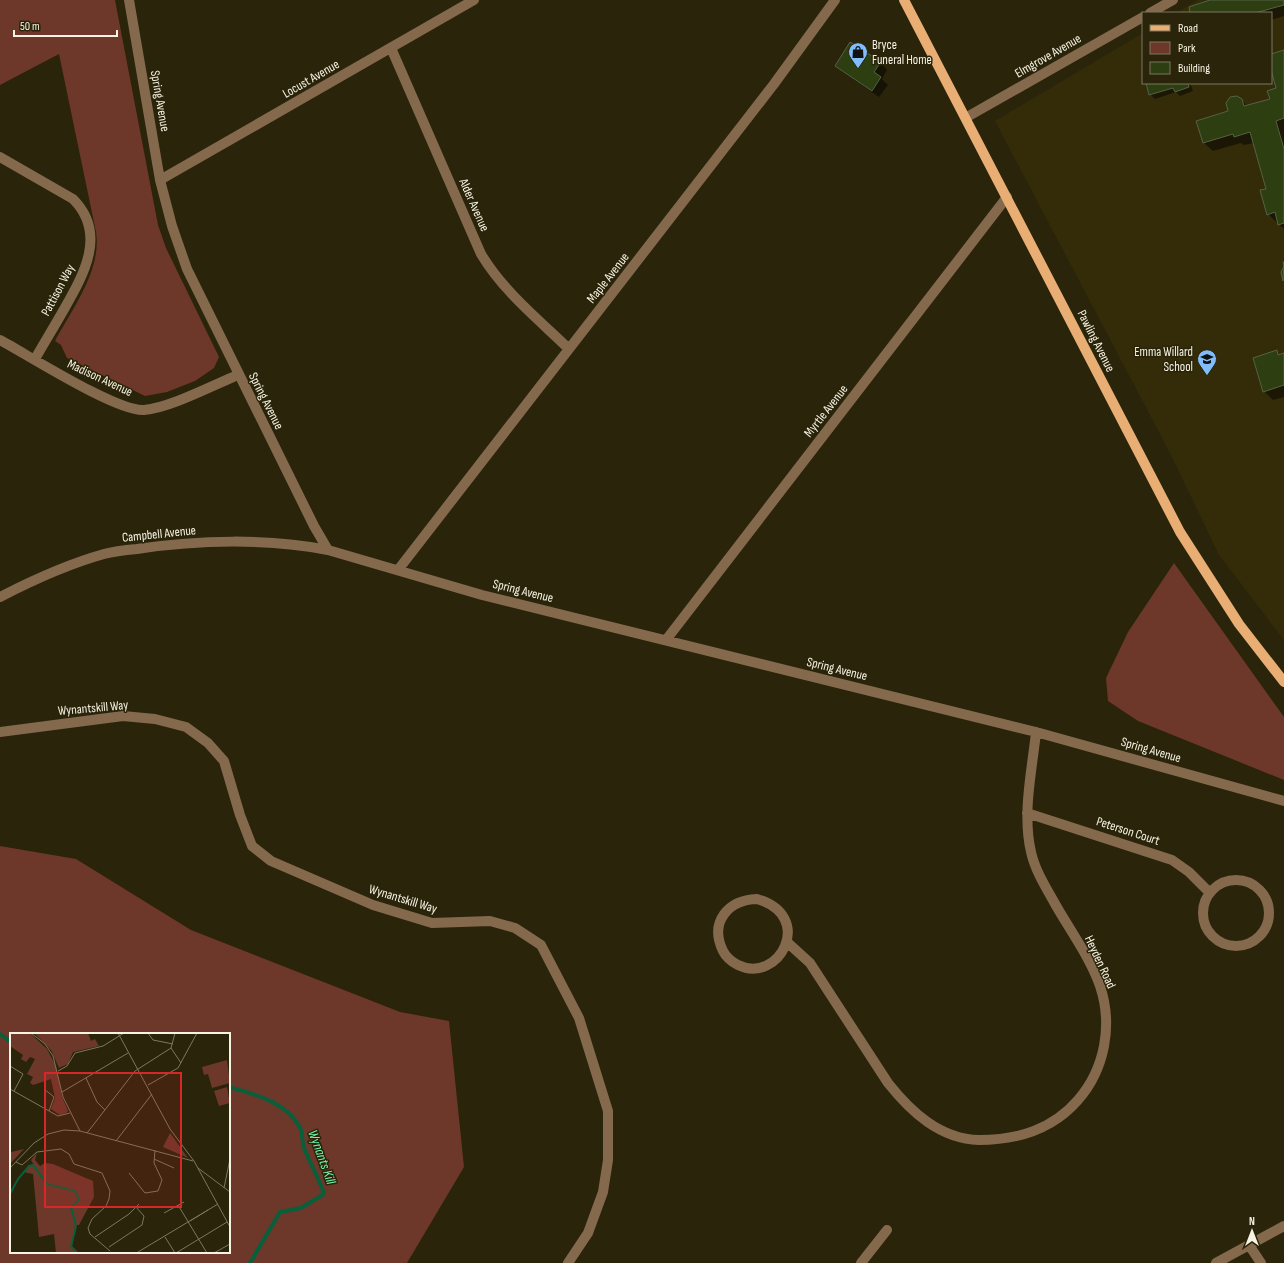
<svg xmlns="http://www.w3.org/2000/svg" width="1284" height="1263" viewBox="0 0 1284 1263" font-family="'Sofia Sans Condensed',sans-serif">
	<rect width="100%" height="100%" fill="#2a240a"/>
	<path fill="#342c09" d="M1198,0H1284V640L1219,555L1170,453L995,121L1143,33V83H1271V13H1176Z"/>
	<path fill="#6d372a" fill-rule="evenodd" d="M0,0H115L158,225L166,248L219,357L214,368L195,381L167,392L145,396L67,358L61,345L55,341C72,309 102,270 96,232L59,54L0,85Z
		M1174,563L1284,717V780L1138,721L1108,701L1106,678L1128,632Z
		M0,846L76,859L191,930L400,1012L449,1021L464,1167L407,1263H0ZM11,1034H229V1252H11Z"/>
	<path fill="#0007" d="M1211,0H1284V16L1271,20V13H1191Z
		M851,43L881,63L887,70L882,79L888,85L879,97L843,72L836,65Z
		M1284,52V229L1268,214L1267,189L1254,143L1244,145L1241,143L1213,151L1203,142L1241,100L1248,106L1271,99L1277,89L1271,67V55Z
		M1147,83H1190L1193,91L1180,96L1176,92L1155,99L1150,94Z
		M1276,352L1280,355L1284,354V397L1273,400L1264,391Z"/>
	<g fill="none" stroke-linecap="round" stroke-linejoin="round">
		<path stroke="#0a5f3b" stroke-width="4" d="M0,1034L11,1042
			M229,1087C255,1094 289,1103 301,1130C303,1136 302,1143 304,1148C310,1164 319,1178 324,1194L301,1208L280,1212L250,1263"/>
	</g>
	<path fill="#2d3e10" stroke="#566148" d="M1210,0H1284V5L1255,13H1190L1189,7Z
		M850,42L881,62L874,72L881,77L872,91L835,66Z
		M1284,50V118L1276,121L1284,149V223L1278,225L1275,212L1267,215L1260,190L1266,189L1250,132L1234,137L1233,134L1203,143L1196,121L1228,111L1226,103L1230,97L1237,96L1242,99L1244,106L1270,99L1267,91L1276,88L1271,70V54Z
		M1146,83H1188L1189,87L1175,92L1173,88L1149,95Z
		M1283,262H1284L1283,281L1281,272L1284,266Z
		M1277,350L1278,355L1284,353V385L1263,392L1253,358Z"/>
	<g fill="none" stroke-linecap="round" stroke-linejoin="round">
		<path stroke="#85694d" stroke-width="10" d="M129,0L160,180L172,226L187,269L314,526L328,550
			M1150,13L1173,0
			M391,48L481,254C503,291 538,319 569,349
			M967,117L1143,17
			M0,157L73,199C108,234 83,276 63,311C54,327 44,343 35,359
			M160,180L474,0
			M0,340C28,355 117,412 144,410C170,408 213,385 238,375
			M398,570L774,84L835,0
			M0,597C33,580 68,564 104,554C115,551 126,550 137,549C197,540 269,538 328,550L482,595L1036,732L1284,801
			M666,640L1007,197
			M0,732L123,716L155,719L186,727L208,743L224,761L240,815L252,846L271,861L373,905L432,923L490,921L515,928L541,945L579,1018L608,1111V1160L603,1192L588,1233L568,1263
			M1027,813L1172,860L1189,872L1210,893
			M1203 913a33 33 0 1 1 66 0a33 33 0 1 1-66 0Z
			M757,899C816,916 779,985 738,965C732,962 726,957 723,951C709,922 728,900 757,899Z
			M788,943L810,963L888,1083C911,1112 940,1139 979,1140C1018,1140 1052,1130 1078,1100C1105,1069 1113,1025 1100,986C1090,957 1069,929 1054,902C1045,886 1035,870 1031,852C1022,813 1032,771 1036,732
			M1249,1245L1261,1263
			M861,1263L887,1230
			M1216,1263L1284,1226"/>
		<path stroke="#e9ae73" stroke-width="10" d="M904,0L1180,532L1239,624L1284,682"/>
	</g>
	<defs>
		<g id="shop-pin" transform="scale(1)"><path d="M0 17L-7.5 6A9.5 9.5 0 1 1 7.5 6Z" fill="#80bdfa" stroke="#2a240a"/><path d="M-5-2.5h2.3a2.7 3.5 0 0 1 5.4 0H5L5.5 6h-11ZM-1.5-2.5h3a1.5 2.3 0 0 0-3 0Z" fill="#111"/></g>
		<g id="school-pin" transform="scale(1)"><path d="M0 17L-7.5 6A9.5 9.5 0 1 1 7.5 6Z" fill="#80bdfa" stroke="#2a240a"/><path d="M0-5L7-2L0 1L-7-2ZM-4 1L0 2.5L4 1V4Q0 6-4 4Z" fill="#111"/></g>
	</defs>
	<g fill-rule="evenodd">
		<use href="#shop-pin" x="858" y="52"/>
		<use href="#school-pin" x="1207" y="359"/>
	</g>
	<g text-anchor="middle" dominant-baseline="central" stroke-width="3" stroke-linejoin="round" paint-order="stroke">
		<g font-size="13" fill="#f6f3e3" stroke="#2a240a" text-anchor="start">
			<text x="872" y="45">Bryce<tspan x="872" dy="15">Funeral Home</tspan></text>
			<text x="1193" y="352" text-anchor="end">Emma Willard<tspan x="1193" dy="15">School</tspan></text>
		</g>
		<g font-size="13" fill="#f6f3e3" stroke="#2a240a">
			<text transform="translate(1048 56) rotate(-30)">Elmgrove Avenue</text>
			<text transform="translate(311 79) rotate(-30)">Locust Avenue</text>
			<text transform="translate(160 101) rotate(80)">Spring Avenue</text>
			<text transform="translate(474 205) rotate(66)">Alder Avenue</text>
			<text transform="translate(608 278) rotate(-52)">Maple Avenue</text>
			<text transform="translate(58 290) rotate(-62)">Pattison Way</text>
			<text transform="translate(1096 341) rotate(63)">Pawling Avenue</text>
			<text transform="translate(100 378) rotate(25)">Madison Avenue</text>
			<text transform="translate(266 401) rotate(63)">Spring Avenue</text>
			<text transform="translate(826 411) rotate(-52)">Myrtle Avenue</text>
			<text transform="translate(159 534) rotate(-6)">Campbell Avenue</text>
			<text transform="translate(523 591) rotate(14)">Spring Avenue</text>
			<text transform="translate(837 669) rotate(14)">Spring Avenue</text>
			<text transform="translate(93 708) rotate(-5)">Wynantskill Way</text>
			<text transform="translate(1151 750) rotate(16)">Spring Avenue</text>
			<text transform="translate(1128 831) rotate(18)">Peterson Court</text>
			<text transform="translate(403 899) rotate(17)">Wynantskill Way</text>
			<text transform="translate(1100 962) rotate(65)">Heyden Road</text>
		</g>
		<g font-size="14" font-style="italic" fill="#72f3af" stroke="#2a240a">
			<text transform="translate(322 1157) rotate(70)">Wynants Kill</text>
		</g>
	</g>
	<g transform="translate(10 1033)">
		<rect width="220" height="220" fill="#2a240a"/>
		<path d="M0,0H20L37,16L46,33L52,64L58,78L56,80L50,82L41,76L45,65L41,46L23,52L20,50L23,44L17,41L25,26L20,24L16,29L11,26L13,22L0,13ZM24,0H78L81,8L85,6L89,13L63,19L58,31L49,35L41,17ZM217,27L220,50L202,55L198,41L194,42L192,34ZM217,54L220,70L209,73L204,58ZM160,100L178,125L153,114ZM14,116L0,131L1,119ZM27,120L25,127L30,133L35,130L43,131L83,148L84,164L69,192H66L62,213L69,220H46L44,201L29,204L23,141L13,139L20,132H24L21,127Z" fill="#6d372a"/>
		<path fill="none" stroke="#0a5f3b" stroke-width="2" d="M0,161L8,146L19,133L23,132L37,151L65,158L69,167L61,174L66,193L61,214L67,220"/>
		<path fill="none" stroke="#7c7761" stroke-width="1" d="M21,0L35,11L43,23L53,64L70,98M108,0L160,96L184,128L220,194M138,0L143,7L163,11M161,15L171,30M0,33L13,41L4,58M48,38L57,33L65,20L93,13L114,0M76,45L87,69L95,77M138,52L168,35L187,0M0,56L48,83L60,80M34,56L44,64L39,78M52,59L118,20M77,100L125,38L161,15L165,0M106,108L142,61M144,126L164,135M6,129L12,132L27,119L51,116L59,121L64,131L92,140L100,158L99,166L96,173L82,186L78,195L80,201L100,218M0,135L24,110L38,101L54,97L70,98L183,128M188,135L220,159M119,140L135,160L148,158L152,147L144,130L145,117M214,155L220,126M168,172L197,220M154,180L174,169M180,188L198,177M85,204L119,181L129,171M155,204L165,220M99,214L132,192L134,183L126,174M128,219L208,171M166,220L217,189M204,220L220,211"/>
		<path fill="#d62828" fill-opacity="0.15" stroke="#d62828" stroke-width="2" d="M35,40H171V174H35Z"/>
		<rect width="220" height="220" fill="none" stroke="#f6f3e3" stroke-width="2"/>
	</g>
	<rect x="1142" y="12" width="130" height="72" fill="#2a240a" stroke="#7c7761"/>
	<rect x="1150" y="25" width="20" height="6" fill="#e9ae73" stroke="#7c7761"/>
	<text x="1178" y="32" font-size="12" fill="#f6f3e3">Road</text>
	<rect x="1150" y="42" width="20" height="12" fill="#6d372a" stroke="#7c7761"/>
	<text x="1178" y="52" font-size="12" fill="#f6f3e3">Park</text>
	<rect x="1150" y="62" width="20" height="12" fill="#2d3e10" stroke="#7c7761"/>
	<text x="1178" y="72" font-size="12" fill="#f6f3e3">Building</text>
	<g transform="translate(1252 1231)" stroke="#2a240a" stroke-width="3" paint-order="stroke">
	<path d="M0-3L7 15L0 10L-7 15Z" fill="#f6f3e3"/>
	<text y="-6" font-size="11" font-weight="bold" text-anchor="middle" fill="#f6f3e3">N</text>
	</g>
	<path d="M14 30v6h103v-6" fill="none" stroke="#f6f3e3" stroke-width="2"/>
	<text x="20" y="30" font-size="12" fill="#f6f3e3" stroke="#2a240a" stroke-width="3" paint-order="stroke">50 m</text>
</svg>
